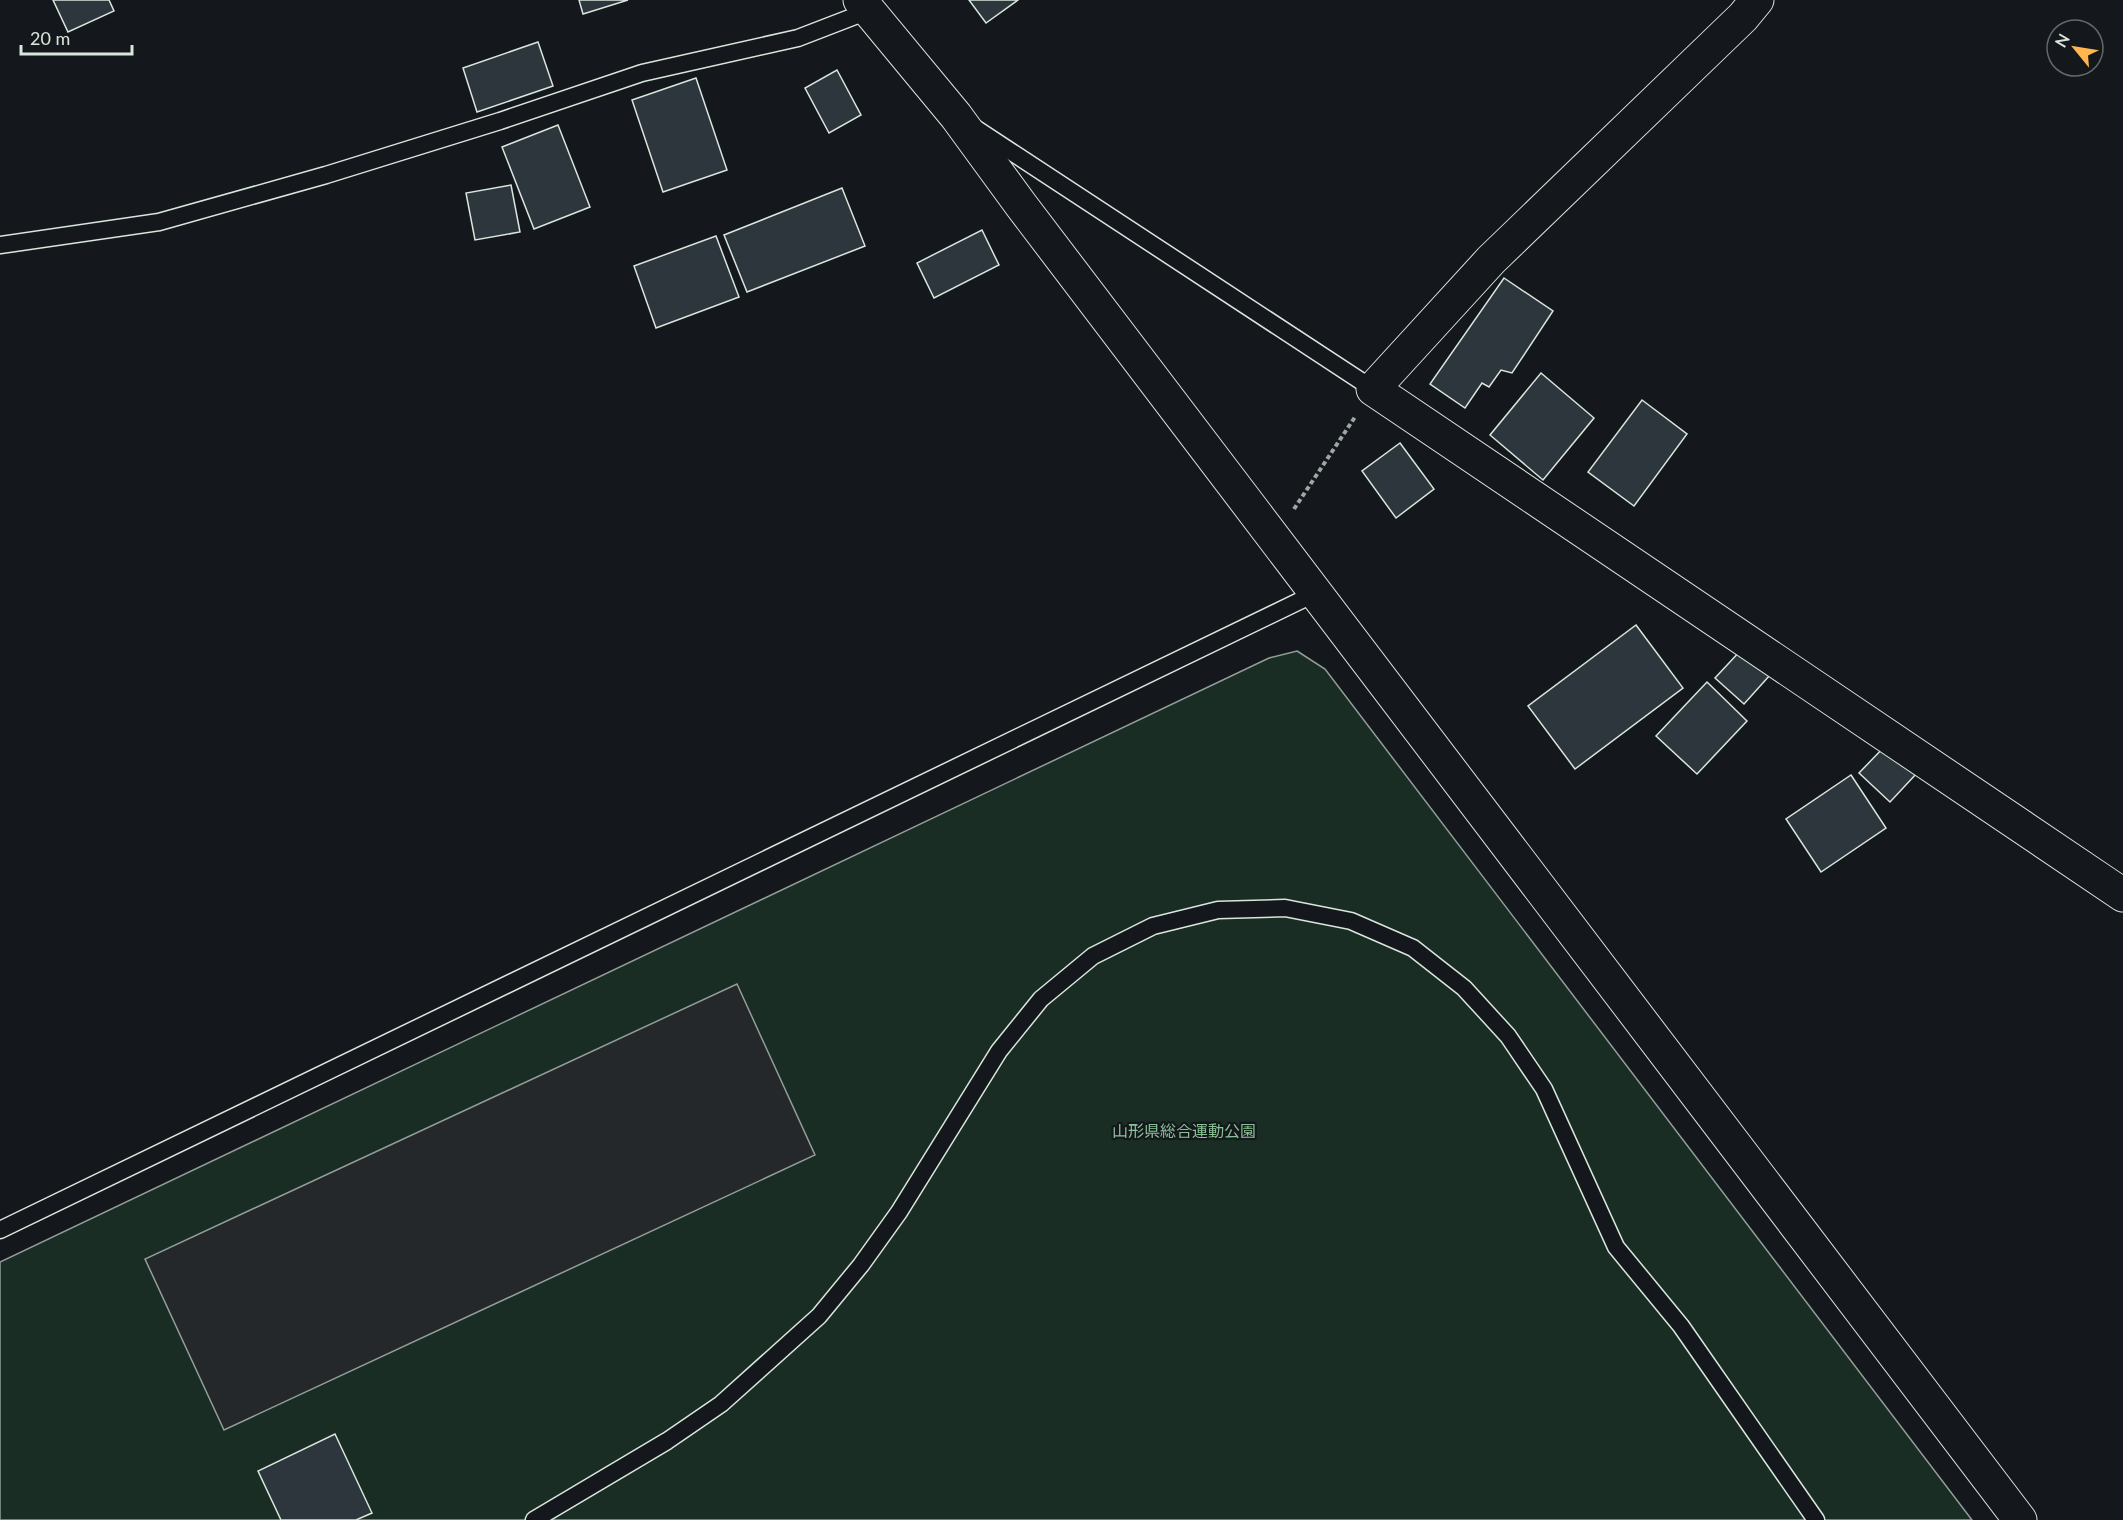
<svg xmlns="http://www.w3.org/2000/svg" width="2123" height="1520" viewBox="0 0 2123 1520" font-family="Lato,'Noto Sans JP',sans-serif">
	<rect width="100%" height="100%" fill="#14181c"/>
	<path fill="#1a2d24" stroke="#939e99" stroke-width="1.5" d="M1297,651L1325,669L1972,1520H0V1262L1269,658Z"/>
	<path fill="#24282b" stroke="#939e99" stroke-width="1.5" d="M737,984L815,1155L224,1430L145,1259Z"/>
	<path fill="#2c363c" stroke="#d8e6dc" stroke-width="1.5" d="M53,0H109L114,11L68,32Z
		M579,0H628L583,14Z
		M969,0H1018L986,23Z
		M538,42L553,86L477,112L463,68Z
		M837,70L861,115L829,133L805,88Z
		M696,78L727,170L663,192L632,100Z
		M558,125L590,207L534,229L502,147Z
		M511,185L520,232L475,240L466,193Z
		M842,188L865,246L747,292L724,235Z
		M982,230L999,265L934,298L917,263Z
		M716,236L739,297L656,328L634,266Z
		M1504,278L1553,311L1512,373L1501,370L1489,387L1482,383L1465,408L1430,384Z
		M1541,373L1594,418L1543,480L1490,435Z
		M1642,400L1687,434L1634,506L1588,472Z
		M1400,443L1434,489L1396,518L1362,471Z
		M1636,625L1683,688L1575,769L1528,706Z
		M1742,649L1770,675L1744,704L1715,678Z
		M1707,682L1747,721L1697,774L1656,736Z
		M1887,744L1917,773L1890,802L1859,773Z
		M1851,775L1886,828L1821,872L1786,819Z
		M335,1434L372,1513L356,1520H281L258,1471Z"/>
	<g fill="none" stroke-linecap="round" stroke-linejoin="round">
		<g stroke="#d8e6dc" stroke-width="19">
			<path id="lane" d="M975,128L1373,389
				M0,245L159,222L326,175L500,121L642,73L798,38L868,11
				M0,1230L1316,593
				M534,1520L667,1441L721,1404L819,1316L861,1265L899,1212L999,1051L1041,999L1093,956L1153,926L1218,910L1285,908L1351,921L1413,948L1464,988L1508,1036L1544,1089L1616,1247L1681,1326L1816,1520"/>
		</g>
		<g stroke="#d8e6dc" stroke-width="35">
			<path id="street" d="M1757,0L1743,17L1491,260L1373,389L2123,895"/>
		</g>
		<g stroke="#d8e6dc" stroke-width="35">
			<path id="secondary" d="M860,0L956,116L1021,205L2020,1520"/>
		</g>
		<path stroke="#9da8a2" stroke-width="4" stroke-dasharray="4.5 3" stroke-linecap="butt" d="M1294,509L1355,417"/>
		<use href="#lane" stroke="#14181c" stroke-width="16"/>
		<use href="#street" stroke="#14181c" stroke-width="33"/>
		<use href="#secondary" stroke="#14181c" stroke-width="33"/>
	</g>
	<g text-anchor="middle" dominant-baseline="central" stroke-width="4.5" stroke-linejoin="round" paint-order="stroke">
		<g font-size="16" fill="#8ac095" stroke="#14181c">
			<text x="1184" y="1130">山形県総合運動公園</text>
		</g>
	</g>
	<g transform="translate(2075 48) rotate(300)"><circle r="28" fill="#14181c" stroke="#626a69" stroke-width="1.5"/>
	<path d="M0-4.5L10 22L0 15L-10 22Z" fill="#ffb74d"/>
	<text y="-9" font-size="16" font-weight="bold" text-anchor="middle" fill="#d8e6dc">N</text>
	</g>
	<path d="M21 45v9h111v-9" fill="none" stroke="#d8e6dc" stroke-width="3"/>
	<text x="30" y="45" font-size="18" fill="#d8e6dc" stroke="#14181c" stroke-width="4.5" paint-order="stroke">20 m</text>
</svg>
